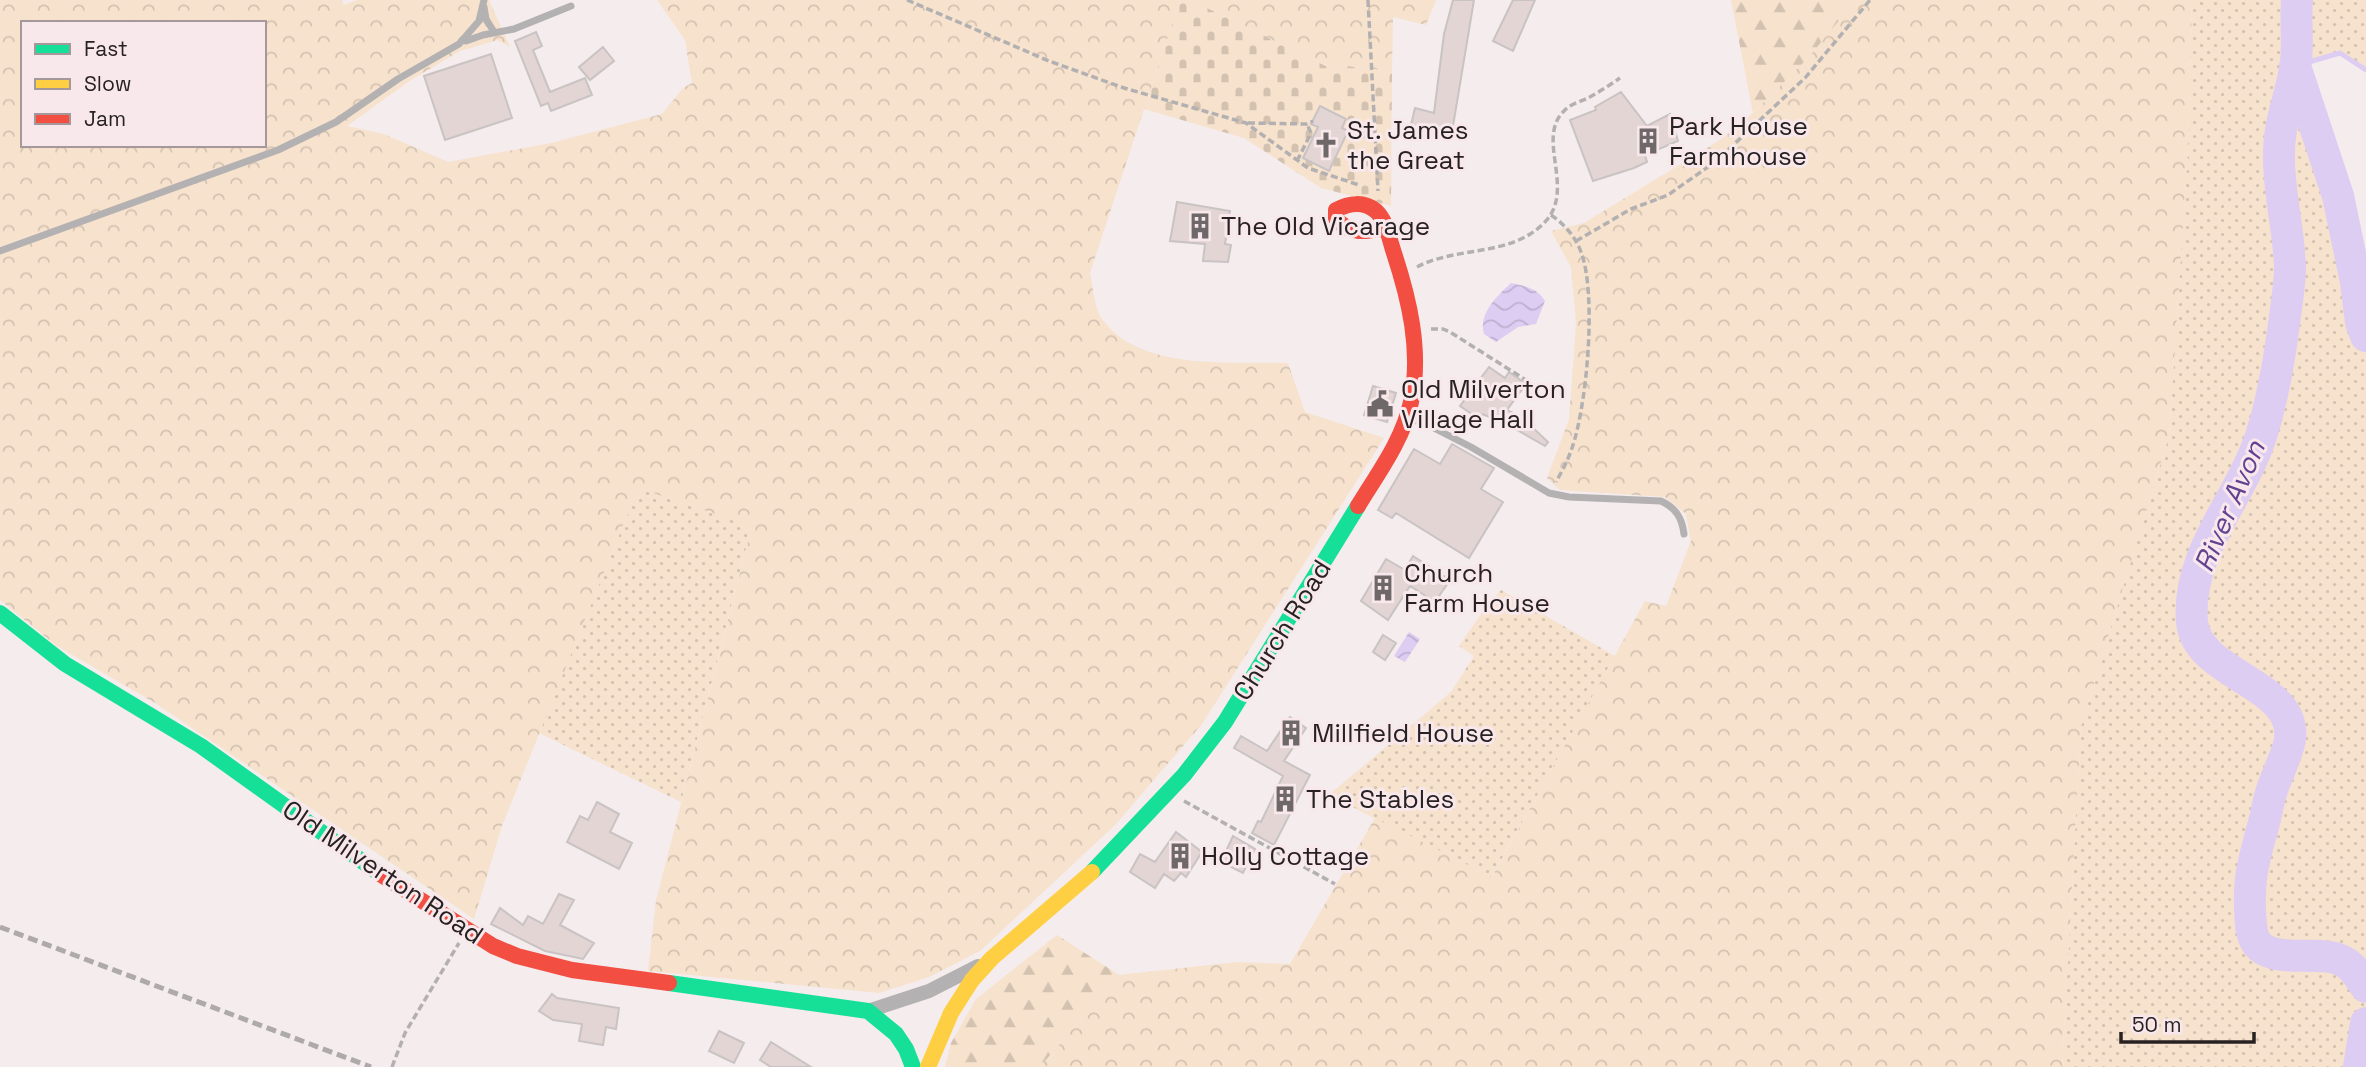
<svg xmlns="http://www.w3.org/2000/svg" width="2366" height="1067" viewBox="0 0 2366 1067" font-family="'Space Grotesk',sans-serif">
	<defs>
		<pattern id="grass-dots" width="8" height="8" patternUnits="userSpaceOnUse" patternTransform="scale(1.75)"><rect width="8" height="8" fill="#f7e2cd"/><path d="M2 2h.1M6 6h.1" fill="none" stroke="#d4c2b0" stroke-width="1.8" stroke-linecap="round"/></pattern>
		<pattern id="forest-firs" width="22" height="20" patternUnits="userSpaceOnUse" patternTransform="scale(1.75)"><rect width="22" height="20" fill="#f7e2cd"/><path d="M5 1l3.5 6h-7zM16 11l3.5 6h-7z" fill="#d4c2b0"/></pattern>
		<pattern id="cemetery-stones" width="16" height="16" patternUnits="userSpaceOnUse" patternTransform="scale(1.75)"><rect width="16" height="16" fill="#f7e2cd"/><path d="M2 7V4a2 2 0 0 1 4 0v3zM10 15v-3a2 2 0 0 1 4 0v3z" fill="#d4c2b0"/></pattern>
		<pattern id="park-crowns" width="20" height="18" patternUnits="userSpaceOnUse" patternTransform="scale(1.75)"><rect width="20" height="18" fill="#f7e2cd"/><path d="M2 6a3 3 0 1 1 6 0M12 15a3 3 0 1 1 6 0" fill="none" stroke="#d4c2b0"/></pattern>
		<pattern id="water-waves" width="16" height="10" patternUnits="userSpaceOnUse" patternTransform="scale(1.75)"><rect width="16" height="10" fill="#ddcdf3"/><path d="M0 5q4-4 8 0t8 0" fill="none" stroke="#beb0d0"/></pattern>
	</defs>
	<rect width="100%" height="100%" fill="#f4eced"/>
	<path fill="url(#grass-dots)" d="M2192,0H2366V70L2340,53L2295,66L2338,196L2356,282L2361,322L2366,336V1023L2359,1067H2062L2081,726L2169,436L2188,148Z
		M638,488L752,525L681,802L539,733Z
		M1501,590L1615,656L1491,878L1329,795L1451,692L1474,656L1459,646L1483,611Z"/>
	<path fill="url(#forest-firs)" d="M1731,0H1856L1809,58L1753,113Z
		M1057,935L1119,975L1040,1067H945L951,1043L976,999Z"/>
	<path fill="url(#cemetery-stones)" d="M1180,0H1191L1328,67L1339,65L1392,71L1391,206L1321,188L1244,138L1144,109Z"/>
	<path fill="url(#park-crowns)" fill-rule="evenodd" d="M0,0H342L344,5L357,0H489L510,47L498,40L460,51L411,80L347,126L384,134L448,162L551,143L662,114L683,88L692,83L685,40L657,0H1180L1090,273C1093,286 1094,308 1102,319C1141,372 1229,361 1288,363L1305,412L1384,438L1202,724L1115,825L980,951L929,977L879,993L648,971L656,901L752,526L638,488L502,826L474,919L155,703L57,646L0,600ZM23,23H264V145H23Z
		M1191,0H1436L1426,25L1393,17L1392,71L1339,65L1328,67Z
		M1856,0H2192L2188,148L2169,436L2081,726L2062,1067H1040L1119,975L1237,962L1290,964L1375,818L1492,877L1645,601L1666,606L1691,541L1686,514L1665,497L1560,490L1547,478L1569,419L1576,324L1571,267L1551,231L1584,223L1720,140L1753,113L1808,58Z"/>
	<path fill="url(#water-waves)" d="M1511,283C1525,286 1537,288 1545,301L1536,324L1518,327L1496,342L1484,334C1478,314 1497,296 1511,283Z
		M1409,632L1420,639L1405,662L1394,656Z"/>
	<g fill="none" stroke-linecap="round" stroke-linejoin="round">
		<path stroke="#ddcdf3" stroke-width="5" d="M2295,66L2340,53L2366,70"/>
		<path stroke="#ddcdf3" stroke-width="32" d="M2297,0C2295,22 2299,47 2295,69C2290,97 2279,124 2279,153C2278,191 2289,229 2290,267C2290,286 2286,306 2284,324C2279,362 2273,399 2261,436C2241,498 2186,553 2192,622C2197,676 2297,683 2290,739C2289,750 2277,775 2273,787C2268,800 2267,813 2263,826C2254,861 2249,873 2250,910C2251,919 2250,929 2254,938C2265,966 2315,950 2338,959C2351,963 2359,976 2366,987
			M2295,66L2338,196L2356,282L2361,322L2366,336
			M2359,1067L2366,1023"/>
	</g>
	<path fill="#e2d5d4" stroke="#c9c3c3" stroke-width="2" d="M1453,0H1474L1451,138L1410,129L1415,108L1434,113L1444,34Z
		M1513,0H1535L1513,51L1493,41Z
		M536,32L542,46L533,50L550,92L585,78L592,95L551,111L548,103L541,106L515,41Z
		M603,47L614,61L590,80L579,67Z
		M491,54L512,118L445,140L424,76Z
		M1621,92L1647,126L1670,114L1678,141L1645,155L1647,162L1634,168L1593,181L1570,120L1596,110L1595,107Z
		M1320,106L1346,119L1342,128L1348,131L1329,171L1303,158L1318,127L1311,124Z
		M1177,202L1230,211L1225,244L1231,245L1228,262L1203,261L1205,244L1170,241Z
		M1489,367L1505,378L1509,372L1526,384L1507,410L1531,422L1530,425L1548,442L1545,446L1505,423L1482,414L1479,419L1460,406Z
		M1373,386L1396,393L1387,422L1364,415Z
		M1452,444L1494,468L1481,489L1503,502L1469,558L1396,513L1392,518L1378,510L1414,449L1440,464Z
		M1413,556L1450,580L1435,602L1410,586L1388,620L1361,601L1386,559L1405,570Z
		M1383,635L1396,643L1385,660L1373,652Z
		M1290,717L1306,728L1284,761L1310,775L1274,845L1252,833L1258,821L1261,822L1283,776L1234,748L1241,736L1267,751Z
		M597,802L619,814L610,832L632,843L619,869L567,842L580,816L588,820Z
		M1176,832L1202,852L1186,877L1181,873L1174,881L1164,874L1155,888L1130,872L1140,854L1155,862Z
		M1233,836L1255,849L1243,873L1221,862Z
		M559,894L574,900L560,925L594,943L583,959L545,951L491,924L500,908L523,925L528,916L543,924Z
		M552,994L557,998L619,1008L616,1029L606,1027L603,1045L579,1041L582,1024L553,1020L539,1011Z
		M719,1031L744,1043L734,1063L709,1051Z
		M771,1042L811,1067H771L760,1060Z"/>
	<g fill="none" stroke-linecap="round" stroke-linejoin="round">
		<path stroke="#b3b0b2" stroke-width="3.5" stroke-dasharray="7 3.5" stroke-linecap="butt" d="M907,0L1049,61L1124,88L1246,123L1308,168L1359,185
			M1368,0L1378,191
			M1248,123L1307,124L1313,121
			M1297,161L1311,133L1307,124
			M1551,215C1564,224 1575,236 1581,252C1597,294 1587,405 1572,448C1568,460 1562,471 1556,482
			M1576,241L1631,209L1668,195L1715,162L1805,78L1870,0
			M1417,267C1456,246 1511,257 1544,223C1577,190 1535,139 1564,111C1570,104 1580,102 1588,98C1599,92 1610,85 1620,78
			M1431,329H1443L1450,332L1529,382
			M1184,801L1335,884
			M392,1067L405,1033L459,943"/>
		<path stroke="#b3b1b2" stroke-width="7" d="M484,7L486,19L494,32
			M466,41L483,35L514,29L571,6
			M0,251L278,150L336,122L398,79L459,44L479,21L484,0
			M1406,417L1428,425L1471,447L1549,493L1569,497L1661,501C1676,508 1682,518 1684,534"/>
		<path stroke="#b3b1b2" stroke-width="14" d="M868,1011L929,991L978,966"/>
		<path stroke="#16e098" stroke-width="16" d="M0,613L65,664L201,746L380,874
			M1092,872L1184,775L1225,722L1358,506
			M669,983L868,1011L896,1034L906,1049L913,1067"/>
		<path stroke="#ffcf43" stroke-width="16" d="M928,1067L951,1013L972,980L992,958L1092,872"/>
		<path stroke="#f24e42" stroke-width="16" d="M1358,506C1378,473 1403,440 1411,402C1422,351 1409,298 1393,250C1389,237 1386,220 1376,211C1364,201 1349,203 1336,210V219C1351,235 1365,232 1385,228
			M380,874L493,946L517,956L572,970L669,983"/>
		<path stroke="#aeaaab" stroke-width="5" stroke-dasharray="10 5" stroke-linecap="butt" d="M0,927L371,1067"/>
	</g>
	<defs>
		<g id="building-bare" transform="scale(2.1)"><path d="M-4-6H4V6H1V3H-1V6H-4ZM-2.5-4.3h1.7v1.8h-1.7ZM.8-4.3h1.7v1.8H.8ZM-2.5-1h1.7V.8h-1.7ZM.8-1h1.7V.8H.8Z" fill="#6f6869" stroke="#f8e8eb" stroke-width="2.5" paint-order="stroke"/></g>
		<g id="church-bare" transform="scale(2.1)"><path d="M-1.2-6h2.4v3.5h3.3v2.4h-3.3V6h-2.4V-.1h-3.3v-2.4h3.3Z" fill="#6f6869" stroke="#f8e8eb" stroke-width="2.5" paint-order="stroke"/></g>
		<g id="civic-bare" transform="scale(2.1)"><path d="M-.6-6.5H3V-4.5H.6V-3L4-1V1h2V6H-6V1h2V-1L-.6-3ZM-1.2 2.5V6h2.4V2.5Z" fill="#6f6869" stroke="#f8e8eb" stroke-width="2.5" paint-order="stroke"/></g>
	</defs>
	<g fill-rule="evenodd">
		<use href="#building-bare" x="1648" y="141"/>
		<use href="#church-bare" x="1326" y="145"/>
		<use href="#building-bare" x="1200" y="226"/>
		<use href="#civic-bare" x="1380" y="404"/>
		<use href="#building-bare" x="1383" y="588"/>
		<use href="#building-bare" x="1291" y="733"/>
		<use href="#building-bare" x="1285" y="799"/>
		<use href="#building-bare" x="1180" y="856"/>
	</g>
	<g text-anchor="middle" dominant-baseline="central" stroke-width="6" stroke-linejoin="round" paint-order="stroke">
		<g font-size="26" fill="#272122" stroke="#f8e8eb" text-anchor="start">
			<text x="1669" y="126">Park House<tspan x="1669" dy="30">Farmhouse</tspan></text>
			<text x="1347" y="130">St. James<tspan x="1347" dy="30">the Great</tspan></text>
			<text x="1221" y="226">The Old Vicarage</text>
			<text x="1401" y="389">Old Milverton<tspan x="1401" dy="30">Village Hall</tspan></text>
			<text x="1404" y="573">Church<tspan x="1404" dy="30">Farm House</tspan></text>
			<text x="1312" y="733">Millfield House</text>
			<text x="1306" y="799">The Stables</text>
			<text x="1201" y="856">Holly Cottage</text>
		</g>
		<g font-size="26" fill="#272122" stroke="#f8e8eb">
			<text transform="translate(1282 630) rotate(-58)">Church Road</text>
			<text transform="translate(383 872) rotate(34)">Old Milverton Road</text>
		</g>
		<g font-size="28" font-style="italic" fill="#634291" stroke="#f8e8eb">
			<text transform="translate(2229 506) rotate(-67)">River Avon</text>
		</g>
	</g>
	<rect x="21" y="21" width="245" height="126" fill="#f8e8eb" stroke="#a4989b" stroke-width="2"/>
	<rect x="35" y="44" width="35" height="10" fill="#16e098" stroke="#a4989b" stroke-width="2"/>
	<text x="84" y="56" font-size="21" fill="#272122">Fast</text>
	<rect x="35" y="79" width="35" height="10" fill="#ffcf43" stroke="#a4989b" stroke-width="2"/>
	<text x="84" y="91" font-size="21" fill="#272122">Slow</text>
	<rect x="35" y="114" width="35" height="10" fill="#f24e42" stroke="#a4989b" stroke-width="2"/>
	<text x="84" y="126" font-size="21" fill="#272122">Jam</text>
	<path d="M2121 1032v10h133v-10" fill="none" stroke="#272122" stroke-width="3.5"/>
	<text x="2132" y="1032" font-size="21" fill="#272122" stroke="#f8e8eb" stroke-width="5" paint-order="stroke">50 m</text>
</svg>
